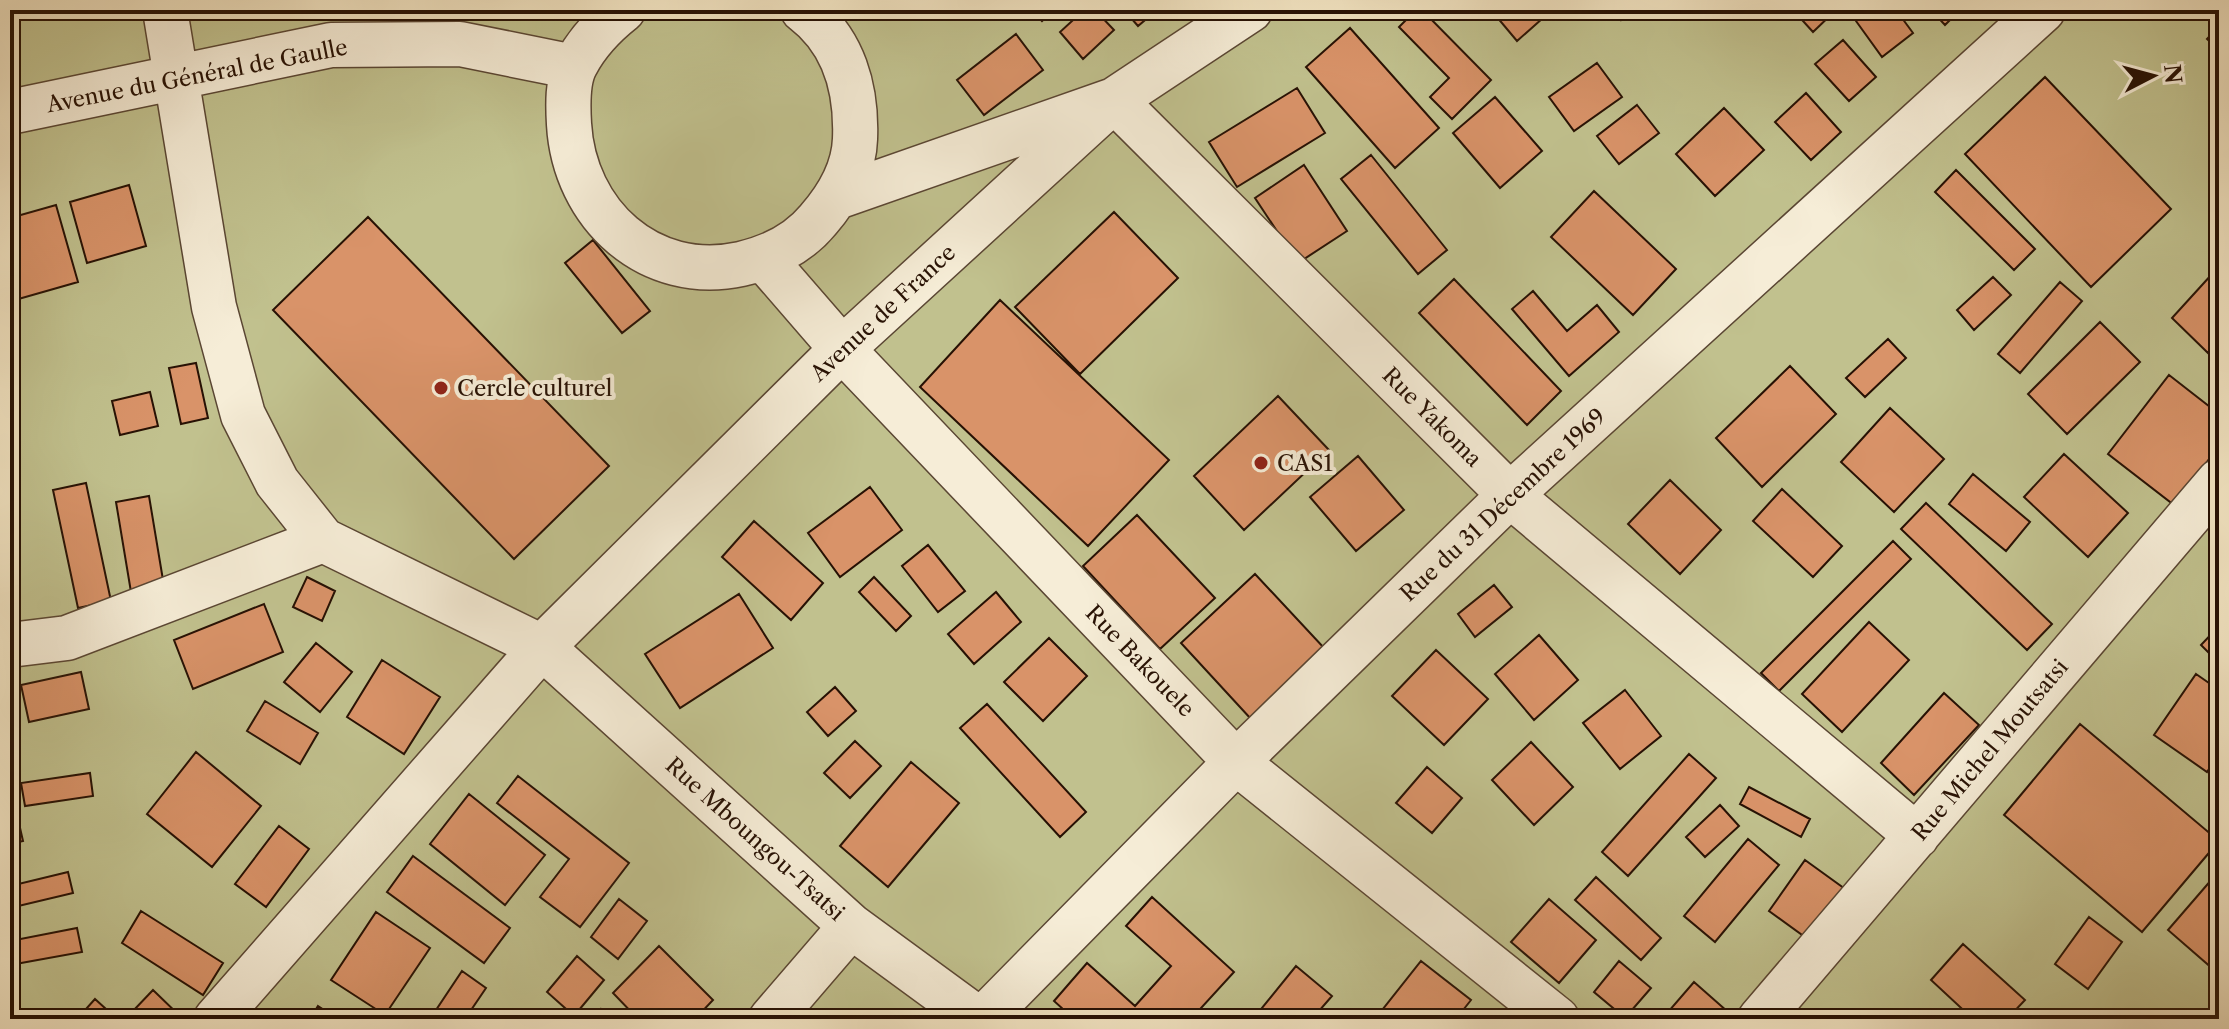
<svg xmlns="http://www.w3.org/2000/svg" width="2229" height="1029" viewBox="0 0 2229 1029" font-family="'Libre Caslon Text',serif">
	<rect width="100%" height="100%" fill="#f1e3c1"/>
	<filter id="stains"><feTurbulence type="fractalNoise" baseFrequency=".0025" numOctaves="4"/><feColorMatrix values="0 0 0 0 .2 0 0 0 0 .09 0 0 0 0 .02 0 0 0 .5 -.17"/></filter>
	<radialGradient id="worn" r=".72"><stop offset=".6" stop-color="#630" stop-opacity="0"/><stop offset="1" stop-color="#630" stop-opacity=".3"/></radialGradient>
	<path fill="#c1c18e" stroke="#746949" stroke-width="2" d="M10,10H2219V1019H10Z"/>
	<path fill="#d99369" stroke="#271104" stroke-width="2" d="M10,10L16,74L10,75Z
		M1031,10H1054L1042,21Z
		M1084,10H1095L1114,30L1083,59L1060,32Z
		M1124,10H1157L1138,26Z
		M1416,10H1422L1491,80L1452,119L1430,97L1449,78L1399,27Z
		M1491,10H1552L1517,41Z
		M1613,10H1634L1621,20Z
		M1793,10H1836L1813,32Z
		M1870,10H1896L1913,33L1882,57L1856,21Z
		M1931,10H1960L1945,25Z
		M2219,26V50L2207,39Z
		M1350,28L1439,128L1395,168L1306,67Z
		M1016,34L1043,70L984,115L957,80Z
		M1843,40L1876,77L1849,101L1815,64Z
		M1597,63L1622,97L1574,131L1549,97Z
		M2045,77L2171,209L2091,287L1965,154Z
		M2219,86V105L2210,99Z
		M1297,88L1325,133L1237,187L1209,142Z
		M1806,93L1841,132L1811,160L1775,122Z
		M1495,97L1542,151L1500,188L1453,133Z
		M1637,105L1659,133L1619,164L1597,136Z
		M1724,108L1764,150L1715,196L1676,154Z
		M1371,155L1447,250L1418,274L1341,179Z
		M1304,165L1347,231L1298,263L1255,198Z
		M1956,170L2035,249L2014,270L1935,192Z
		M129,185L146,246L87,263L70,202Z
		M1594,191L1676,269L1633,315L1551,237Z
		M56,205L78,282L15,300L10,282V218Z
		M1114,212L1178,278L1080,374L1015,307Z
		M368,217L609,466L514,559L273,310Z
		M593,240L650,311L622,333L565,263Z
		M2213,273L2219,278V341L2208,353L2172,318Z
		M1993,277L2011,295L1974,330L1957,310Z
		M1454,279L1561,391L1527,425L1419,313Z
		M2060,282L2082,301L2020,373L1998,354Z
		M1533,291L1567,331L1597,305L1619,332L1569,376L1512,309Z
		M1000,300L1169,460L1088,546L920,387Z
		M2100,322L2140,362L2067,434L2028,394Z
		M1888,339L1906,358L1865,397L1846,378Z
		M196,363L208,418L181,424L169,368Z
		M1790,366L1836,414L1762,487L1716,438Z
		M2169,375L2219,414V446L2174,505L2108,454Z
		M150,392L158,426L120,435L112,401Z
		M1278,396L1329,450L1244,530L1194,476Z
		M1890,408L1944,459L1894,512L1841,462Z
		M2064,454L2128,513L2088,557L2024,497Z
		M1358,456L1404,510L1356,551L1310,497Z
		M1973,474L2030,522L2006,551L1949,504Z
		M1670,480L1721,530L1680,574L1628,524Z
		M86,483L111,601L78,608L53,490Z
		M870,487L902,530L840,577L808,533Z
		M1782,489L1842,546L1813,577L1753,521Z
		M149,496L164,586L131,592L116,502Z
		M1926,503L2052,624L2027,650L1901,529Z
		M1137,515L1215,598L1160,649L1083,566Z
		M754,521L823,583L791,620L722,557Z
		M1893,541L1911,559L1779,691L1761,673Z
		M928,545L965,591L938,612L902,566Z
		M1255,574L1325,649L1251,719L1181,643Z
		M307,577L335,591L322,621L293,607Z
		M874,577L911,616L896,631L859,592Z
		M1494,585L1512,607L1475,637L1458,614Z
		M996,592L1021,622L974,664L948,634Z
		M739,594L773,648L680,708L645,654Z
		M264,604L283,652L193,689L174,640Z
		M1869,622L1909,660L1842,732L1802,694Z
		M2219,626V663L2201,645Z
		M1539,635L1578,680L1534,720L1495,674Z
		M1049,638L1087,676L1043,721L1004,682Z
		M316,643L352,672L320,712L284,682Z
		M1436,650L1488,699L1444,745L1392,696Z
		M382,660L440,697L404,754L347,717Z
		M81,672L89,709L29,722L21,685Z
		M2196,674L2219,690V754L2207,772L2154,735Z
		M835,687L856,711L828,736L807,712Z
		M1625,690L1661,736L1620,769L1583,723Z
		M1944,693L1979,725L1914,795L1881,763Z
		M265,701L318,733L300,764L247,731Z
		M987,704L1086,812L1060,837L960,728Z
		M2080,724L2219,841L2142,932L2004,815Z
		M855,741L881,766L850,798L824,773Z
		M1531,742L1573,787L1534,825L1492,780Z
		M196,752L261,806L212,867L147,814Z
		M1689,754L1716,778L1628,876L1602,852Z
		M911,762L959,803L888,887L840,846Z
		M1427,767L1462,798L1432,833L1396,803Z
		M90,773L93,796L25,806L21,783Z
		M518,776L629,863L580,927L540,897L569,859L497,803Z
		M10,784L23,841L10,844Z
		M1749,787L1810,819L1801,837L1740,804Z
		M469,794L545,855L505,905L430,844Z
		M1720,805L1739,826L1705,857L1686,837Z
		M279,826L309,849L266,907L235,884Z
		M1748,839L1779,865L1715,942L1684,916Z
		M413,856L510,928L484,963L387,892Z
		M1805,860L1852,894L1816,945L1769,911Z
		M2219,871V962L2213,969L2168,930Z
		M68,872L73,893L10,908V886Z
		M1596,877L1661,938L1641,960L1575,900Z
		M1152,897L1234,972L1191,1019H1074L1054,1001L1087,963L1135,1006L1171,966L1126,926Z
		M619,899L647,921L618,959L591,937Z
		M1549,899L1596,940L1559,983L1511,942Z
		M141,911L223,963L203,995L122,943Z
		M376,912L430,948L385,1015L331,980Z
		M2089,917L2122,942L2088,989L2055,964Z
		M77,928L82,952L10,965V941Z
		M1963,944L2025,1000L2007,1019H1973L1931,980Z
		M659,946L713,1000L695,1019H638L613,993Z
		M577,956L604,980L574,1016L547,992Z
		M1421,961L1471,1000L1456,1019H1375Z
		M1619,961L1651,988L1625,1018L1594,992Z
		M1296,966L1332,996L1312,1019H1253Z
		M462,971L486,988L465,1019H430Z
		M1694,982L1736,1019H1662Z
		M153,990L183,1019H139L132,1012Z
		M95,999L117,1019H77Z
		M318,1006L338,1019H310Z
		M601,1009L614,1019H593Z"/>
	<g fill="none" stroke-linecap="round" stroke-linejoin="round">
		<g stroke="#5a4633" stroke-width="47">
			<path id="minor" d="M165,10L214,307L243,415L277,482L323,540L542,647L851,926L978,1019
				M623,10C604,25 587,43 576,64C567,80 568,107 569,124C574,214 649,284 741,264C771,257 799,243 818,220C838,197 854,170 855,139C857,89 844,41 803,10
				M10,112L331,45L460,44L574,67
				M837,197L1114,100L1510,495L1917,836
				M764,259L842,349L1236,762L1557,1019
				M10,645L67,638L323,540
				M216,1019L542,647L842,349L1114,100L1250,10
				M771,1019L851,926
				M983,1019L1236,762L1510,495L2043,10
				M1760,1019L2219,481"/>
		</g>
		<use href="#minor" stroke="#f6edd7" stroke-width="44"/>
	</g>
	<g fill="#8f2418" stroke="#f6edd7" stroke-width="3">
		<circle cx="441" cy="388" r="8"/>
		<circle cx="1261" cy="463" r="8"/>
	</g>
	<g text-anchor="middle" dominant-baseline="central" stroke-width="8" stroke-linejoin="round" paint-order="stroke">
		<g font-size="22" fill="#271104" stroke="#f6edd7">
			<text transform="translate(197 76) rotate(-11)">Avenue du Général de Gaulle</text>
			<text transform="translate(883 313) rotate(-43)">Avenue de France</text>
			<text transform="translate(1432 417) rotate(45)">Rue Yakoma</text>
			<text transform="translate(1503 505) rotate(-43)">Rue du 31 Décembre 1969</text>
			<text transform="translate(1140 661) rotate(46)">Rue Bakouele</text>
			<text transform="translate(1990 750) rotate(-50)">Rue Michel Moutsatsi</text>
			<text transform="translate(755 839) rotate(42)">Rue Mboungou-Tsatsi</text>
		</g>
		<g font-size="22" fill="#271104" stroke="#f6edd7" text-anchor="start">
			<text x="457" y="388">Cercle culturel</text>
			<text x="1277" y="463">CAS1</text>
		</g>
	</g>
	<rect width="2229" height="1029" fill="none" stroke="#f1e3c1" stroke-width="40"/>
	<rect x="12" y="12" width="2205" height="1005" fill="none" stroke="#271104" stroke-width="4"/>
	<rect x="20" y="20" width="2189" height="989" fill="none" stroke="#271104" stroke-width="2"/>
	<g transform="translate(2153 76) rotate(84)" stroke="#f6edd7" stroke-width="6" paint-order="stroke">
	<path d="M0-6L14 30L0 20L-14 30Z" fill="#271104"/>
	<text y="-12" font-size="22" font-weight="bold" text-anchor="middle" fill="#271104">N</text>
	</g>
	<rect width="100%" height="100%" filter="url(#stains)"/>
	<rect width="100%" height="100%" fill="url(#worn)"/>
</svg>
